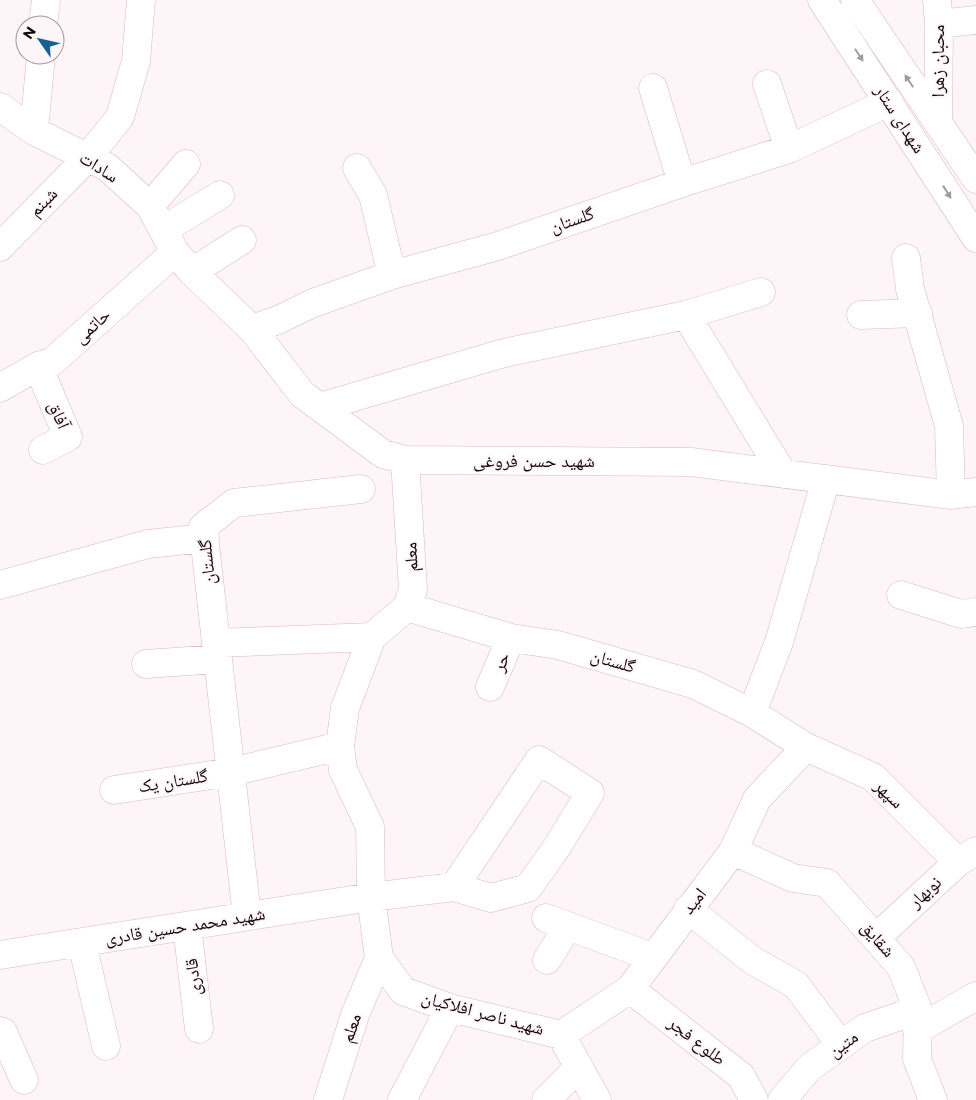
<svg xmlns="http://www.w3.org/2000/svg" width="976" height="1100" viewBox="0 0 976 1100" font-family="Montserrat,'Noto Naskh Arabic',sans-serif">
	<rect width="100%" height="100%" fill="#fdf5f7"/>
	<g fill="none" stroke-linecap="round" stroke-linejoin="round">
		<g stroke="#ddb7be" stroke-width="29">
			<path id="minor" d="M937,0L939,24L938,123
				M939,24L976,20
				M43,25L46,0
				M767,84L789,149
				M653,88L682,183
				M0,107L34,131L107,167L150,206L175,252L192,272L252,329L302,394L383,454L405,460L691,462L951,495L976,492
				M34,131L41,55
				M357,168L373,195L392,275
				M150,206L186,164
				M163,230L220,195
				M0,247L87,158L120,117L136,61L141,0
				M906,258L910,289L949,426L951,495
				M192,272L242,240
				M686,315L783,474
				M861,315L918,313
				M252,329L278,320L313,303L392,275L498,246L682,183L789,149L889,102
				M38,366L68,437L43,450
				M0,388L38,366L52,362L175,252
				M320,407L504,353L686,315L761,292
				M405,460L413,590L407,607L372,637L345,708L340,746L343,770L370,827L371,897L379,958L403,991L450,1008L561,1035L597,1100
				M0,585L148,544L205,538
				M901,595L961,614L976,612
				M407,607L511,638L558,645L693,684L752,713L806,747L873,777L958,862
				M216,643L372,637
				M146,664L218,659
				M490,687L511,638
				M752,713L780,639L826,479
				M114,790L231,772L340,746
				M733,851L793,878L827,883L901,967L918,1010L917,1059L933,1100
				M688,909L752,960L796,985L841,1045
				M247,916L203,527L234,503L361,489
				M546,918L652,957
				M187,926L199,1029
				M877,937L958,862L976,851
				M82,943L106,1046
				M0,955L371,897L454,887L491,898L528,888L557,847L590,793L539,760L454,887
				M547,960L568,926
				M630,989L741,1076L754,1100
				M917,1030L976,996
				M0,1031L3,1032L24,1080
				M561,1035L630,989L733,851L757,799L806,747
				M328,1100L355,1015L379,958
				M402,1100L450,1008
				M546,1100L579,1067
				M782,1100L809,1068L865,1028L918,1010"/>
		</g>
		<g stroke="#ddb7be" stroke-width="29">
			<path id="major" d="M822,0L976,238
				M855,0L976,179"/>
		</g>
		<use href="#minor" stroke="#fff" stroke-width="28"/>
		<use href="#major" stroke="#fff" stroke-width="28"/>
	</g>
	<defs><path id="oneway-solid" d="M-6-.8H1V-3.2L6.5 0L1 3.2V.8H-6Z" transform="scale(1.25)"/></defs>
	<g fill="#a19c9d">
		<use href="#oneway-solid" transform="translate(859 55) rotate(57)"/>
		<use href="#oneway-solid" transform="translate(909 81) rotate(-124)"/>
		<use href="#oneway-solid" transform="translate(947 192) rotate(58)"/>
	</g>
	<g text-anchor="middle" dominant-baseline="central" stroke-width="4" stroke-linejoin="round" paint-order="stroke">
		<g font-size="18" fill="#13070a" stroke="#fdf5f7">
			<text transform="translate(938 61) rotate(-90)">محبان زهرا</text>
			<text transform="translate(900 119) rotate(57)">شهدای ستار</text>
			<text transform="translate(99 167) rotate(32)">سادات</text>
			<text transform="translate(43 202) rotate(-46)">شبنم</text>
			<text transform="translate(572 220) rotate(-19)">گلستان</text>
			<text transform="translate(92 326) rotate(-42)">حاتمی</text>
			<text transform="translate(59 415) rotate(67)">آفاق</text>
			<text x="534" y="461">شهید حسن فروغی</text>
			<text transform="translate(411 557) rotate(-93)">معلم</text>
			<text transform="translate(207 562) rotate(-96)">گلستان</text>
			<text transform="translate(613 661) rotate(16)">گلستان</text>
			<text transform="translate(501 662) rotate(-67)">حر</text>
			<text transform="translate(173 781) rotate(-9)">گلستان یک</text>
			<text transform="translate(889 794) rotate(44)">سپهر</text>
			<text transform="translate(925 892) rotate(-43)">نوبهار</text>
			<text transform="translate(694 901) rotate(-52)">امید</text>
			<text transform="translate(185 926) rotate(-9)">شهید محمد حسین قادری</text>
			<text transform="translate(878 939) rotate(49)">شقایق</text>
			<text transform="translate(193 977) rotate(-96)">قادری</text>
			<text transform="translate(483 1013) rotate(15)">شهید ناصر افلاکیان</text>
			<text transform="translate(351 1028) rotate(-71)">معلم</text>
			<text transform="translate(697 1041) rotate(38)">طلوع فجر</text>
			<text transform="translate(843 1044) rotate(-36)">متین</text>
		</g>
	</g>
	<g transform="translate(40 40) rotate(304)"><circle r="24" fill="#fdf5f7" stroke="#9f9698"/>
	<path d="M0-4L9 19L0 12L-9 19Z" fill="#156194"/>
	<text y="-8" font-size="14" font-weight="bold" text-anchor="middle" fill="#13070a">N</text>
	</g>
</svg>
